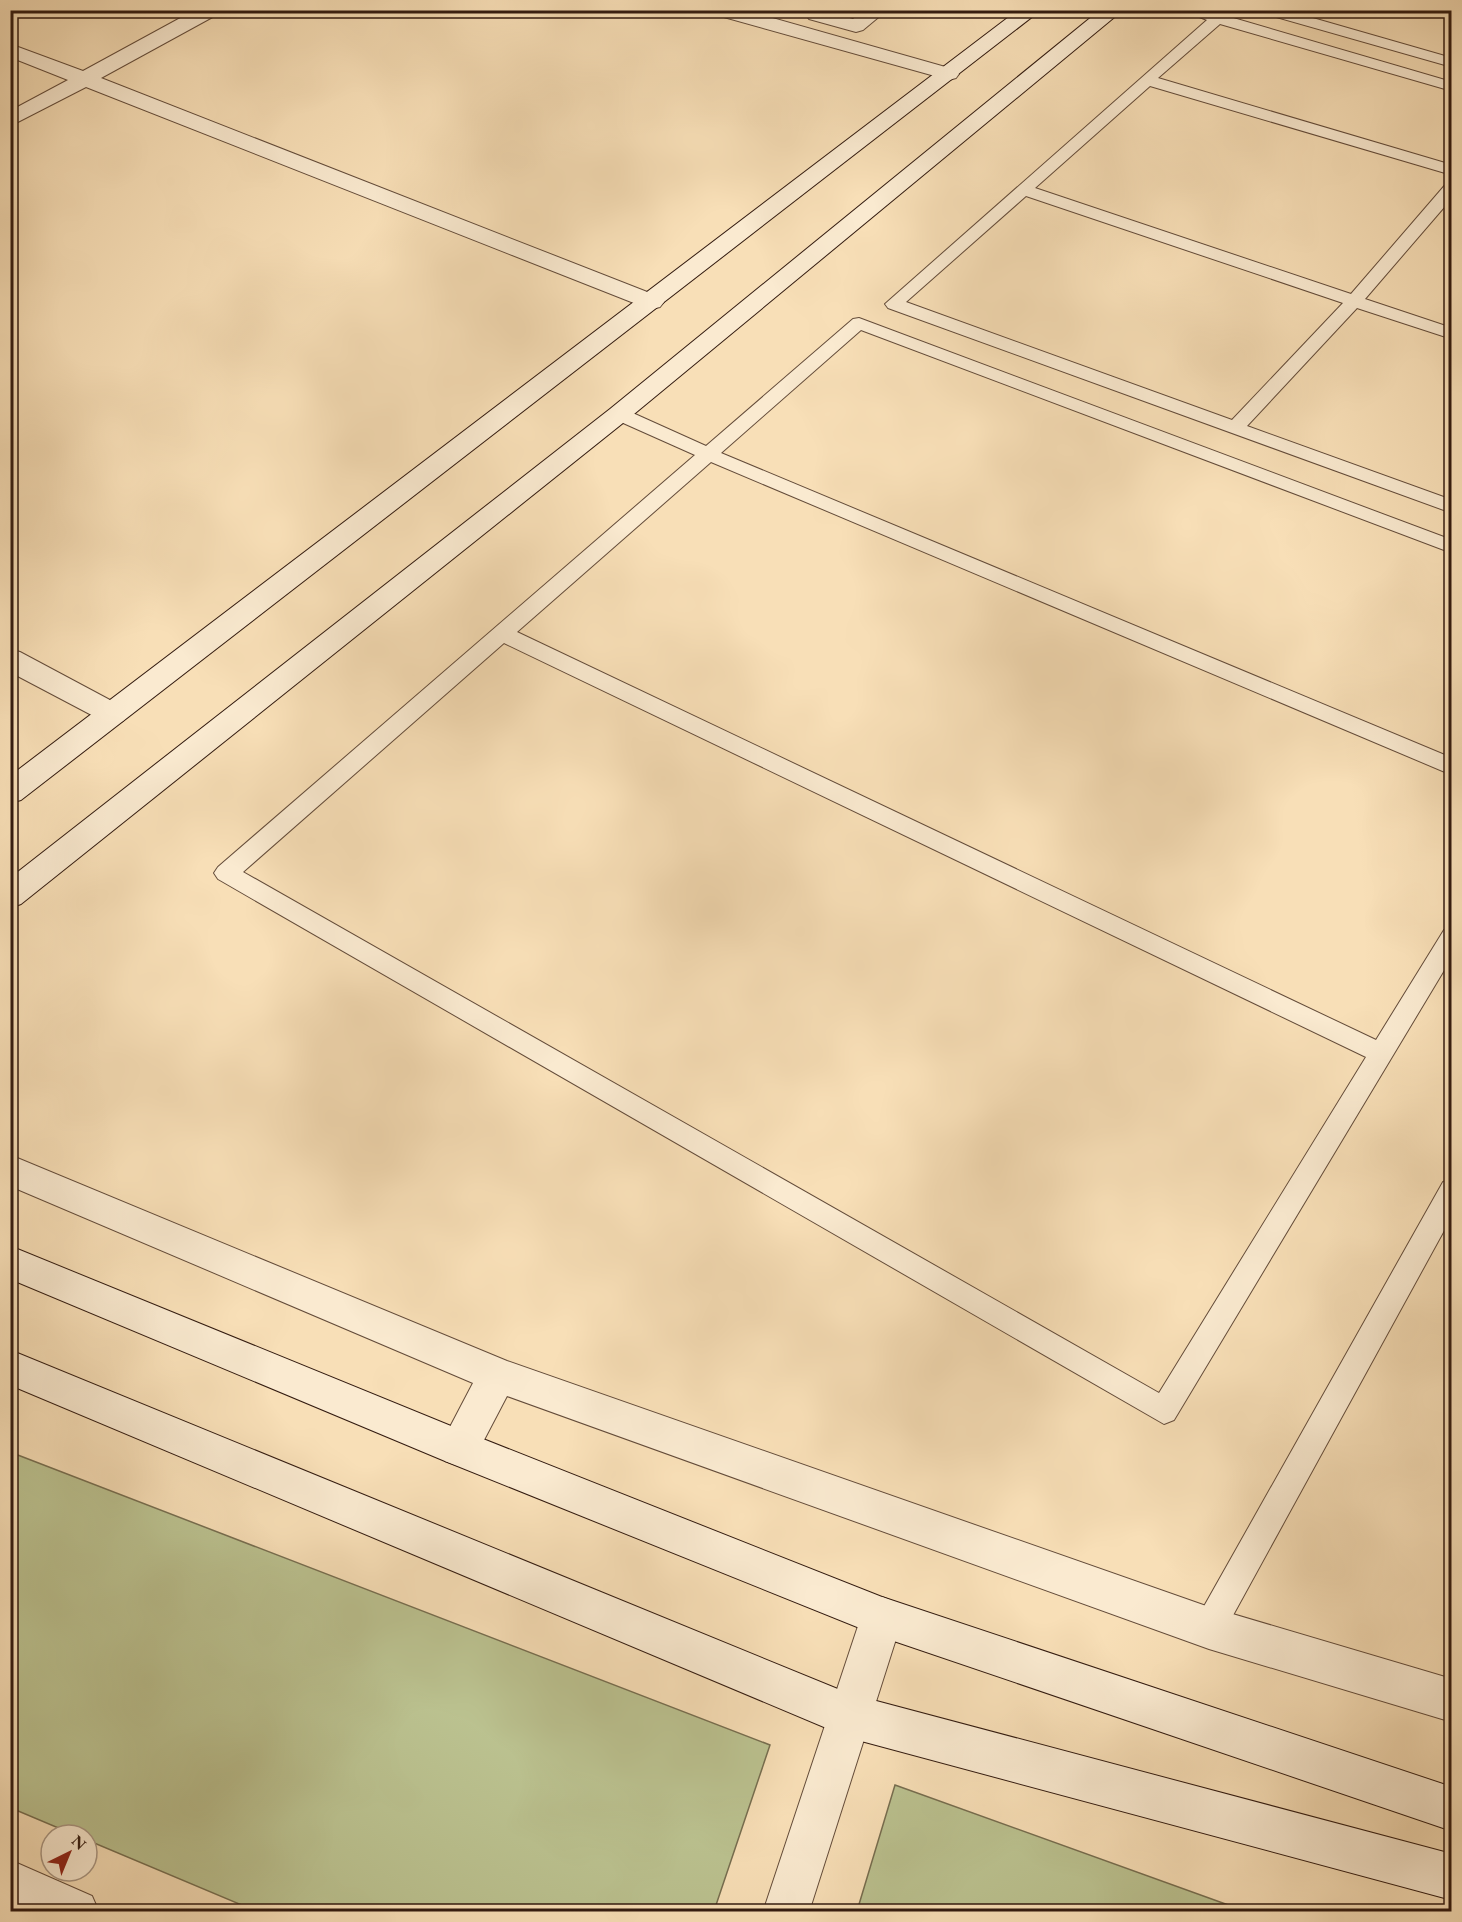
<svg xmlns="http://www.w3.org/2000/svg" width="1462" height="1922" viewBox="0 0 1462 1922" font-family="'EB Garamond',serif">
	<rect width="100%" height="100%" fill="#f8dfb7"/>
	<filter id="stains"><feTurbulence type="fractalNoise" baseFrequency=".00333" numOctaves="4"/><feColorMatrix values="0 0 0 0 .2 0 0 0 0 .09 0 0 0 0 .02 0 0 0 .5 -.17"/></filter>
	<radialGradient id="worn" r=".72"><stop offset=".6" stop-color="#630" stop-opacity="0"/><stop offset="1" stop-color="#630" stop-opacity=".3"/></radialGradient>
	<path fill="#bbc290" stroke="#776e50" stroke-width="1.5" d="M10,1452L770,1745L714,1911H256L87,1840V1835H75L11,1808Z
		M895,1785L1245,1911H857Z"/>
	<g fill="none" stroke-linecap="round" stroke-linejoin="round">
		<g stroke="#644c3a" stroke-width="2">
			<path id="lane" d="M1182,10H1206L1452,82V91L1220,24L1158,78L1452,165V175L1150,86L1035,188L1351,294L1446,184L1452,182V198L1365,299L1452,328V339L1357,308L1247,426L1452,500V513L888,308L885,304L1207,20ZM1026,196L1343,303L1232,420L906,302Z
				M1260,10H1285L1452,58V67L1262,13Z
				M859,318L1452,540V553L861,330L721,453L1452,758V775L711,462L517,632L1376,1040L1444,930L1452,927V957L1174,1420L1164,1424L218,879L214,873L218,867L695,455L612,418L610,414L612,410H626L706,446L853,319ZM504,643L1366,1057L1159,1393L243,872Z
				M1452,1179V1216L1220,1639L1209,1643L1198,1639L1194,1628L1198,1617L1443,1182Z"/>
		</g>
		<g stroke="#644c3a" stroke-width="2">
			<path id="street" d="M195,10H221L218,14L101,78L660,297L664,302L660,307L652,309L644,307L86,87L10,126V111L68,80L10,57V44L83,71Z
				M710,10H744L956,70L959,74L956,78L949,80L942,78L713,14Z
				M822,10L853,19L864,10H887L863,30L856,32L809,19L806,15L809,11Z
				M10,649L20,652L123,707L128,714L123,721L113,724L103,721L10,672Z
				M10,1155L507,1361L1209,1607L1452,1679V1722L1209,1649L507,1396L473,1461L459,1466L445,1461L439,1448L473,1383L10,1186Z
				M882,1597L897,1603L903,1617L809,1912H763L861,1617L867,1603Z
				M10,1860L92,1896L99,1912H22L10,1907Z"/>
		</g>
		<g stroke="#331b10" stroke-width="2">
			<path id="secondary" d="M1018,10H1041L21,800L10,803V776Z
				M1100,10H1123L628,419L21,904L10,908V878L610,409Z
				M10,1246L473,1435L882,1597L1452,1787V1831L882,1637L445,1461L10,1279Z
				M10,1350L850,1694L1452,1854V1900L850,1738L10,1385Z"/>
		</g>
		<use href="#lane" fill="#faead0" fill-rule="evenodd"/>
		<use href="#street" fill="#faead0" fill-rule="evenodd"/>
		<use href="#secondary" fill="#faead0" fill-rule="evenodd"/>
	</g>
	<rect width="1462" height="1922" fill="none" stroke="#f8dfb7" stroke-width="36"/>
	<rect x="12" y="12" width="1438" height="1898" fill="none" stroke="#331b10" stroke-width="3"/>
	<rect x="18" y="18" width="1426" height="1886" fill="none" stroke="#331b10" stroke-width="1.5"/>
	<g transform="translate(69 1853) rotate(43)"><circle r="28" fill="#faead0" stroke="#aa9783" stroke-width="1.5"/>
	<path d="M0-4.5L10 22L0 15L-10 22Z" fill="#8f2418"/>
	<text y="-9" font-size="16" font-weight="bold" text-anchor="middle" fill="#331b10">N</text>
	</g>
	<rect width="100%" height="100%" filter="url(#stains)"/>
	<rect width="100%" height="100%" fill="url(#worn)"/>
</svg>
